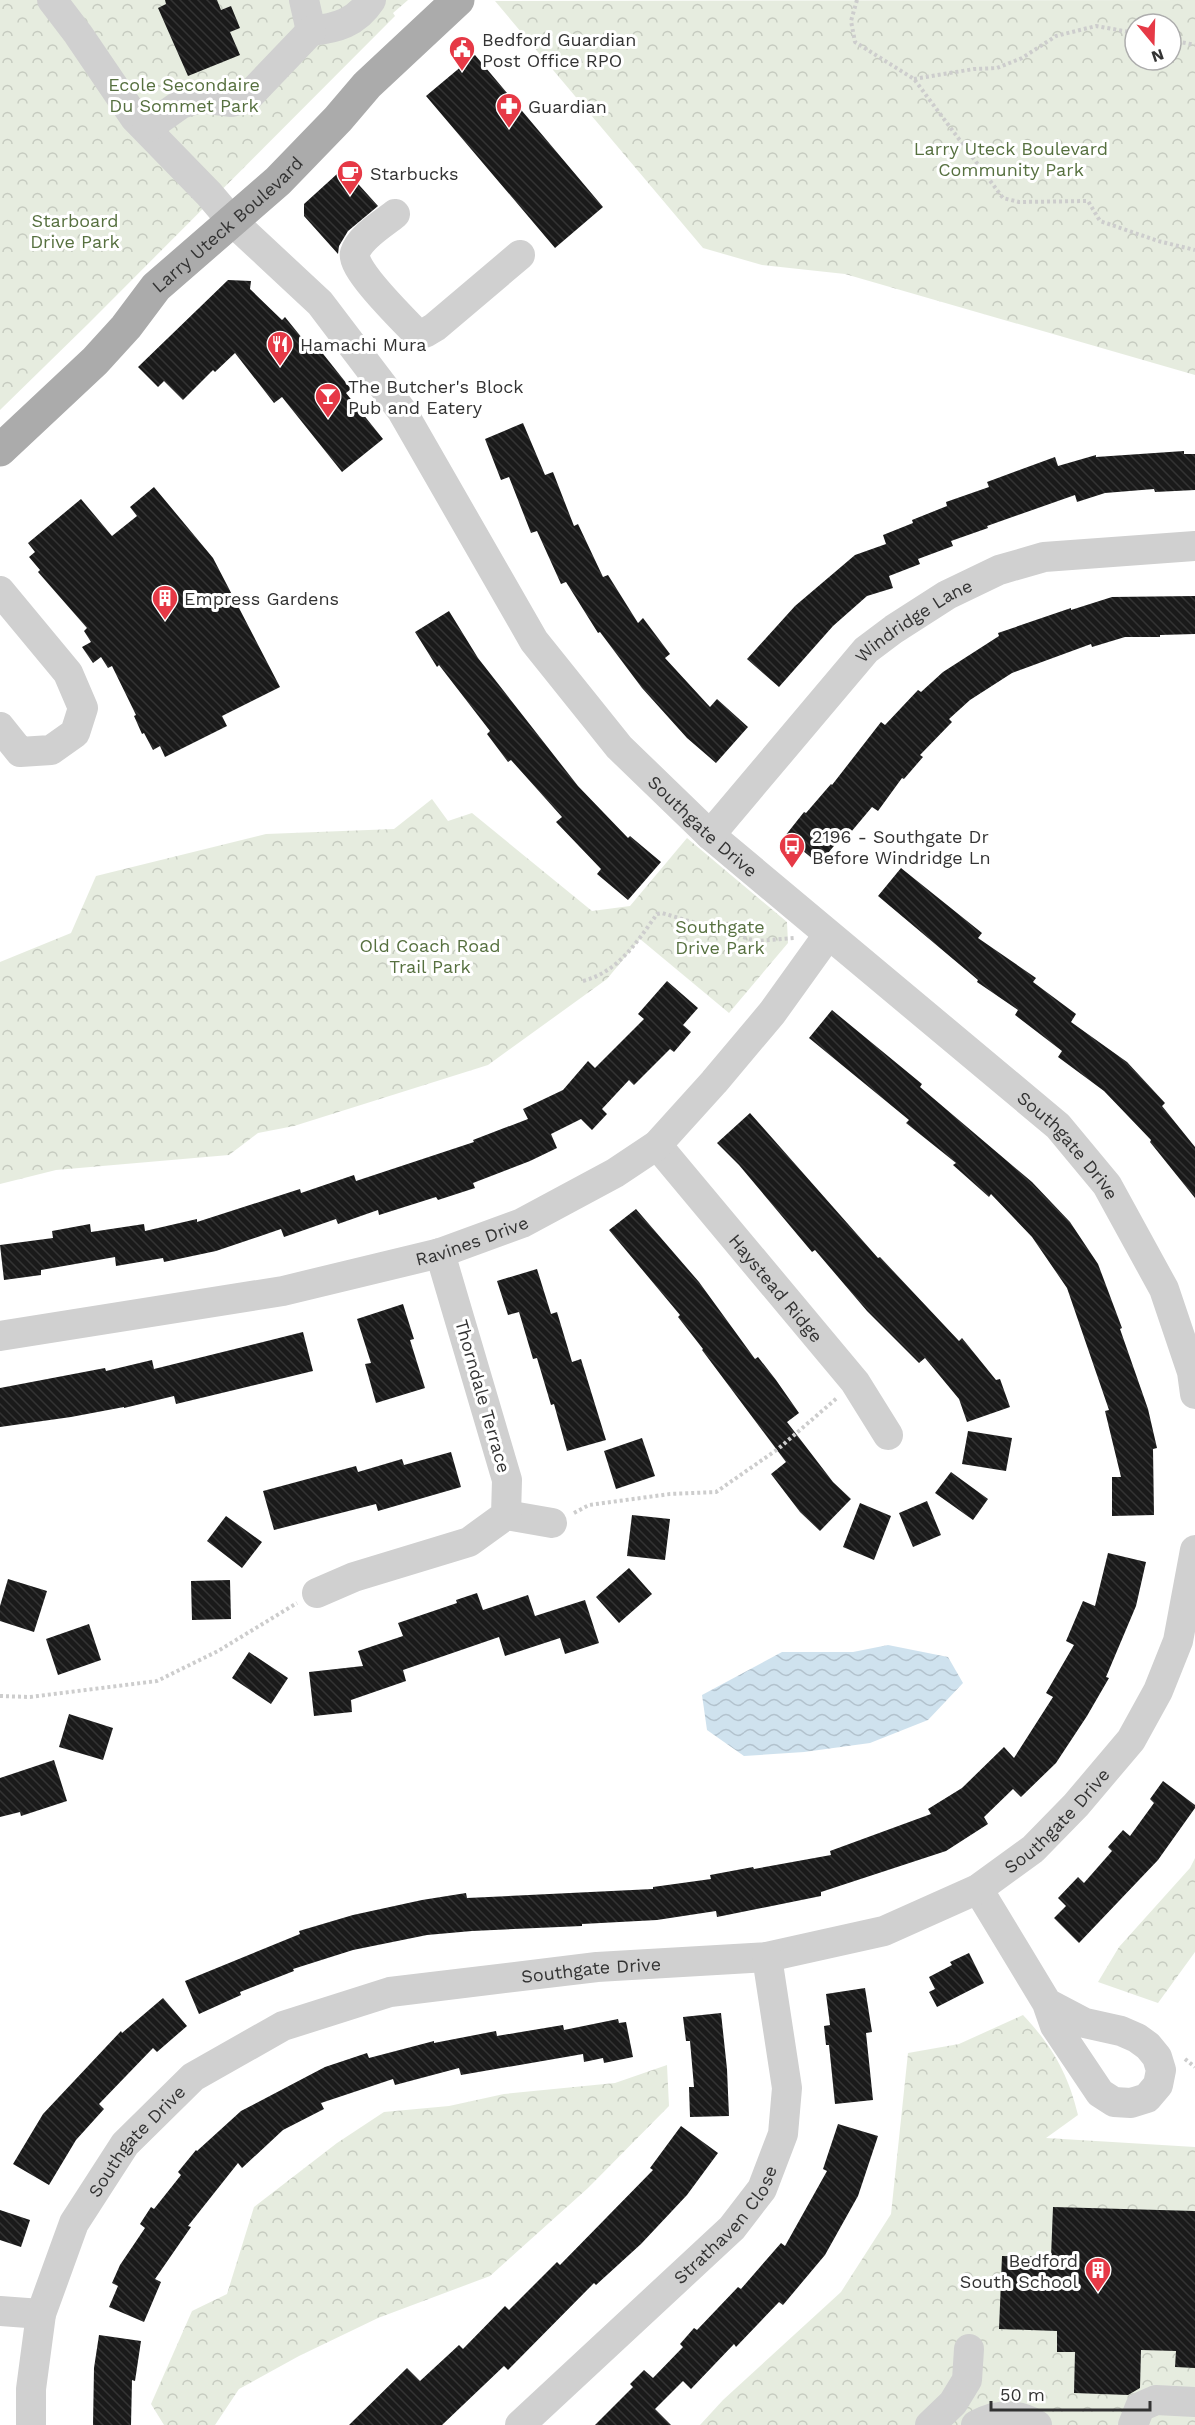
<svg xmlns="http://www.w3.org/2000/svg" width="1195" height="2425" viewBox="0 0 1195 2425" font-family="'Work Sans',sans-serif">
	<defs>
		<pattern id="forest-crowns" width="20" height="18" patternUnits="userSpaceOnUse" patternTransform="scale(1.5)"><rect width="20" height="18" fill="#e6ecdf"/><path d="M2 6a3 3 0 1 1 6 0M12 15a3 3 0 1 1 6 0" fill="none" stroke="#c6cbc0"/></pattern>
		<pattern id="water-waves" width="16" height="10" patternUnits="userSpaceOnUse" patternTransform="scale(1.5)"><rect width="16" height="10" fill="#cfe2ee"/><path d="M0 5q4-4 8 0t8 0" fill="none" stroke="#b2c2cd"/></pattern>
		<pattern id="building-back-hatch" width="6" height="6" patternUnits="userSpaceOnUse" patternTransform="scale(1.5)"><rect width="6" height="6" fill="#1a1a1a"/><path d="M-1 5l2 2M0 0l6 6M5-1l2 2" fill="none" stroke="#333"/></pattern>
	</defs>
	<rect width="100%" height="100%" fill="#fff"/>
	<path fill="url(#forest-crowns)" fill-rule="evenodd" d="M0,0H408L393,13L395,16L89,323L0,410Z
		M1195,0V375L845,274L762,265L703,248L495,1ZM1135,24H1171V60H1135Z
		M432,799L448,821L472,813L592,911L630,906L687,838L787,922L788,943L729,1013L640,939L607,979L488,1065L294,1126L258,1133L229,1155L56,1170L0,1184V962L71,933L96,876L266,834L394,829Z
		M1195,1858V1952L1158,2003L1098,1982L1119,1947L1190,1868Z
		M1023,2015C1052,2046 1068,2073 1078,2115L1046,2138L1195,2147V2425H700L723,2400L841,2292L891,2214L908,2053L959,2044Z
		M667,2065L669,2106L588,2188L490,2276L378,2318L299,2356L239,2389L215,2425H164L151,2404L192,2311L227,2294L254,2207L337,2143L384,2112L449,2106L504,2094L615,2083Z"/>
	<path fill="url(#water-waves)" d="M888,1645L948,1657L963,1683L928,1720L870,1743L804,1752L744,1756L707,1730L702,1695L782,1652H853Z"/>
	<path fill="url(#building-back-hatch)" d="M165,0H217L221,10L231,6L240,28L230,32L240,55L188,76L158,8L166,4Z
		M475,55L603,207L555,248L426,96Z
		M337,174L351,176L378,206L348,231L339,246L338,254L304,216V204Z
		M228,280L251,281L250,289L282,320L285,317L315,354L320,350L351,389L346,393L383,439L342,472L282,397L274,403L235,353L215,372L213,370L183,400L164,381L158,387L138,367Z
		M523,423L545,475L553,472L574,526L578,524L603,577L608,575L638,623L643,618L670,654L665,658L710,707L717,699L748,727L716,763L687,738L642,688L600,632L598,633L566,582L561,584L537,531L531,533L509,477L501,480L485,439Z
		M1184,451V454H1195V490L1155,492L1154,489L1105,493L1077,502L1075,495L987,526L988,528L951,541L953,546L918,559L920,564L889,576L893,588L867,596L833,626L779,687L747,659L795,606L855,555L886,544L883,535L913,523L912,520L947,506L946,502L989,487L987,482L1055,457L1058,466L1096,455V457Z
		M154,487L213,558L280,687L222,716L227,726L165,757L160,746L153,750L144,733L142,734L134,716L136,715L112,666L108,668L101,657L93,663L82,647L91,642L84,631L87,628L38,572L40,570L29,557L35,552L28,543L81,499L112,536L137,516L130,507Z
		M1195,596V634L1160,635V637H1125L1092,647L1091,644L1012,673L970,700L949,719L952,722L920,755L923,757L904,779L902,778L878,811L872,807L846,838L843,835L819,864L785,836L804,812L806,813L831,784L832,785L881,722L885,725L918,690L921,692L943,672L999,636L998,633L1071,608V610L1112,597Z
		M449,611L478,658L578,786L628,838L630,836L661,862L628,900L597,874L601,869L556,822L562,817L511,760L508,762L487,734L490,731L439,665L437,667L415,632Z
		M901,868L982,933L978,938L1036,978L1033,982L1076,1014L1071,1022L1127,1062L1165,1103L1162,1106L1195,1147V1198L1150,1142L1151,1140L1104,1091L1058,1057L1062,1051L1015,1015L1018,1010L977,982L978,980L878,896Z
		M667,981L698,1008L683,1025L691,1032L674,1052L670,1049L634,1085L629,1080L602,1109L607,1114L592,1130L581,1119L551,1134L557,1148L530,1161L473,1183L475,1188L438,1200L436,1197L379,1215L378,1210L338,1224L336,1219L284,1237L281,1229L216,1251L164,1262L163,1258L116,1266L115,1257L41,1270V1275L4,1280L0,1245L53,1238L52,1231L90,1224L91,1232L144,1224L145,1231L197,1219V1222L300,1189L301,1193L354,1175L356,1181L474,1142L473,1140L528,1119L523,1109L563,1090L588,1061L595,1068L644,1019L638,1014Z
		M832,1010L922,1084L920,1087L1032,1182L1070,1222L1098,1264L1122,1328L1120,1329L1148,1409L1157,1448L1153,1449L1154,1515L1112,1516V1477H1121L1105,1411L1109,1410L1067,1288L1032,1237L991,1194L989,1197L953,1165L956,1163L906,1123L909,1120L809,1038Z
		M750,1113L878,1258L880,1257L959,1341L962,1338L996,1380L1000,1379L1010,1407L967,1422L959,1399L925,1358L919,1363L867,1311L815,1250L812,1252L739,1165L717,1143Z
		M636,1209L699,1282L755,1359L758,1357L776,1380L799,1413L787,1422L833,1482L851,1499L820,1531L800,1512L771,1474L786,1462L702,1350L703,1349L678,1317L680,1315L609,1230Z
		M537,1269L551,1314L557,1312L572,1362L581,1359L606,1440L567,1451L554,1404L551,1405L537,1358L533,1359L519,1312L508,1315L497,1281Z
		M403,1304L414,1339L410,1340L425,1388L376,1403L365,1364L371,1363L357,1319Z
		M303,1332L313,1371L176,1404L174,1396L124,1408V1407L71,1417L0,1427V1388L105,1368L106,1371L152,1360L154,1369Z
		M968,1431L1012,1438L1006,1471L962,1464Z
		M642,1438L655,1476L616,1489L604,1451Z
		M451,1452L461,1487L378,1511L376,1504L274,1530L263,1491L356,1466L358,1472L402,1459L404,1465Z
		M951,1472L988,1499L973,1520L935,1493Z
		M927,1501L941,1535L913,1547L899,1513Z
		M860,1503L891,1516L874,1560L843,1547Z
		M632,1515L670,1519L665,1560L627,1556Z
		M226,1516L262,1542L242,1568L207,1541Z
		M1108,1553L1146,1562L1136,1606L1106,1677L1109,1678L1087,1716L1056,1763L1021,1797L1013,1789L984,1817L988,1824L946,1851L821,1892V1896L717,1917L716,1911L657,1920L582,1924V1926L472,1931L427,1935L353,1950L293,1969L294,1971L240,1992L241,1995L199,2014L185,1981L300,1934L299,1931L353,1915L422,1900L466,1893L467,1898L653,1889V1887L711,1879L710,1875L753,1867L754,1869L831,1855L830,1851L931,1814L928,1809L962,1788L1004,1747L1014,1758L1053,1697L1046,1693L1074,1645L1066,1641L1083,1601L1095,1606Z
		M629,1568L652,1594L619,1623L596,1597Z
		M8,1579L47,1591L34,1632L0,1621V1606Z
		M230,1580L231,1619L192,1620L191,1581Z
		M477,1593L483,1610L528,1595L535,1616L585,1600L599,1643L565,1654L560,1638L505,1656L499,1637L403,1670L406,1681L351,1700L352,1712L314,1716L309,1672L363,1666L358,1651L403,1636L398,1623L457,1603L456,1600Z
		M89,1624L101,1660L58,1675L46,1639Z
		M249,1652L288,1678L271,1704L232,1678Z
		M69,1714L113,1728L103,1760L59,1747Z
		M54,1760L67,1801L21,1816L20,1812L0,1817V1778Z
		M1163,1781L1195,1805V1808L1158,1860L1079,1943L1054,1918L1066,1906L1058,1898L1078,1877L1084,1883L1112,1851L1108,1847L1123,1830L1130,1836L1154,1803L1150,1799Z
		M969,1953L984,1983L937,2007L929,1992L935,1989L929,1977L952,1965L950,1962Z
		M865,1988L872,2032L866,2033L873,2100L835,2104L829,2045H826L824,2026L830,2025L826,1994Z
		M163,1998L187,2026L157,2052L153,2048L99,2104L104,2109L76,2140L49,2185L13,2164L43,2114L121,2031L122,2033Z
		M721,2013L727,2069L729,2116L690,2117L689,2087H694L690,2041H686L683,2017Z
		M618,2019L619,2023L626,2022L633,2057L604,2063L603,2058L584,2062L583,2054L461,2075L459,2068L395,2085L393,2079L321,2103L324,2109L283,2130L242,2168L238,2163L188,2226L191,2227L155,2279L161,2282L144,2322L109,2307L118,2286L112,2283L120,2265L145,2228L140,2224L151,2207L154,2209L181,2175L178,2172L196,2150L197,2151L241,2111L325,2067L367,2053L369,2058L434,2041V2043L496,2031L497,2036L563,2025L564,2030Z
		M838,2124L878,2136L858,2196L825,2255L783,2305L779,2302L736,2347L734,2344L691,2389L683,2381L655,2409L671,2425H595L633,2387L630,2384L644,2370L653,2378L683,2347L680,2344L694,2328L697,2330L738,2287L741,2289L781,2243L785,2246L827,2171L823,2169Z
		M681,2126L718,2153L687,2195L641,2244L596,2285L594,2283L508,2370L504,2366L442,2425H349L407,2368L420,2381L459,2345L463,2349L505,2306L509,2310L557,2262L560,2265L653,2170L650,2168Z
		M1053,2207L1195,2211V2368L1175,2367L1176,2351L1141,2350L1140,2388L1128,2395L1074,2393L1075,2352H1057V2331L999,2329L1002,2256L1051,2257Z
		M0,2210L30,2220L21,2247L0,2240Z
		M99,2335L141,2341L135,2381L132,2380L131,2425H93L94,2368Z"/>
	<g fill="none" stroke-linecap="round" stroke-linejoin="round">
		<path stroke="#cdcdcd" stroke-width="4" stroke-dasharray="3 3" stroke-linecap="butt" d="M857,0L851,21L855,42L914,79L1003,198L1019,202L1088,201L1100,221L1158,241L1195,250
			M1171,40L1195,45
			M914,79L974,69L997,68L1022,58L1056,36L1096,26L1135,33
			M583,981C618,972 637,942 657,914L662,913L756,941L794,938
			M574,1513L589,1505L670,1494L716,1492L778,1449L837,1398
			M0,1696L30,1697L157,1681L218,1651L297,1603
			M1185,2059L1195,2067"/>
		<g stroke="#d0d0d0" stroke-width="30">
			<path id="s1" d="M52,0L78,34L135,118L209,194L232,221L320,303L402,411L534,641L619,747L710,835L1058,1126L1107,1185L1164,1289L1192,1372L1195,1394"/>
			<path d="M304,0L311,31C337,28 356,23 371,0"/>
			<path d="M147,128L181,104L200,98L232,102L248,97L311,31"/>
			<path d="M395,214C383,224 360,237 355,253C350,268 404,320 416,333H425L435,327L520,255"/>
			<path d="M0,591L68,673L83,708L75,733L51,750L20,752L0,727"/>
			<path id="s2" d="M710,835L866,650L894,629L947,595L999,570L1044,557L1195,546"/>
			<path id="s3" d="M657,1145L855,1382L888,1435"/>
			<path id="s4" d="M0,1336L283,1291L440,1253L522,1223L615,1173L657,1145L714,1082L772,1013L828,935"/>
			<path d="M506,1515L552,1523"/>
			<path d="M317,1593L354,1577L469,1542L506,1515L507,1480L440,1253"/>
			<path d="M978,1889L1047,2003L1055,2026L1100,2093L1114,2102L1131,2103L1147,2098L1158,2085L1161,2070L1157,2057L1148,2046L1137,2038L1121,2031L1085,2023L1047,2003"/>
			<path d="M0,2311L41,2314"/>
			<path id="s5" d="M31,2425V2389L41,2314L74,2223L125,2144L193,2077L283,2026L390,1992L597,1967L767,1957L884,1931L978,1889L1033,1849L1076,1805L1131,1740L1158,1691L1178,1641L1195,1550"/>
			<path id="s6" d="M520,2425L732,2228L762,2189L783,2134L787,2088L767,1957"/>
			<path d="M930,2425L953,2403L967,2380L969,2349"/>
			<path d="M976,2425C997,2414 1017,2413 1037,2425"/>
			<path d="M1133,2425L1140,2407L1156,2400L1195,2402"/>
		</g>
		<path stroke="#ababab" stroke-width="33" id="s7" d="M0,450L95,361L126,327L156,287L278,181L338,119L367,85L458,0"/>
	</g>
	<defs>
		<g id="civic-pin" transform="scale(1.35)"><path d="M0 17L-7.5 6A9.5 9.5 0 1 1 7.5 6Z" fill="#e63946" stroke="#fff"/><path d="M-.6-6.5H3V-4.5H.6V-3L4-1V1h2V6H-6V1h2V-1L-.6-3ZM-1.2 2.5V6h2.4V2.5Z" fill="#fff"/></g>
		<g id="pharmacy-pin" transform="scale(1.35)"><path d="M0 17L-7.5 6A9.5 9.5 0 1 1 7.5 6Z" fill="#e63946" stroke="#fff"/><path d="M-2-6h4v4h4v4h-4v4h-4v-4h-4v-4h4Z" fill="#fff"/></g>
		<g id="cafe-pin" transform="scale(1.35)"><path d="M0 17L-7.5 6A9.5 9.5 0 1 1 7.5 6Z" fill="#e63946" stroke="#fff"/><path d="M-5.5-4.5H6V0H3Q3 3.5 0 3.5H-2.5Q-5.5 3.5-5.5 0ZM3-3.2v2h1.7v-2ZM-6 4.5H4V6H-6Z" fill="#fff"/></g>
		<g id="restaurant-pin" transform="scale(1.35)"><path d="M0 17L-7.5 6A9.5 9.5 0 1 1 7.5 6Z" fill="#e63946" stroke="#fff"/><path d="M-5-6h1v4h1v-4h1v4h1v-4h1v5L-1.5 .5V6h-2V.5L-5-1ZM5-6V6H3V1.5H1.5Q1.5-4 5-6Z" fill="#fff"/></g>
		<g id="bar-pin" transform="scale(1.35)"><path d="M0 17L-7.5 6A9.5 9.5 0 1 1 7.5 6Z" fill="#e63946" stroke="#fff"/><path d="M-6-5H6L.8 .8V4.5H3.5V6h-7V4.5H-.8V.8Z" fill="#fff"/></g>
		<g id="building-pin" transform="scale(1.35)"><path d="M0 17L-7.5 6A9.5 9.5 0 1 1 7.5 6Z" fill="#e63946" stroke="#fff"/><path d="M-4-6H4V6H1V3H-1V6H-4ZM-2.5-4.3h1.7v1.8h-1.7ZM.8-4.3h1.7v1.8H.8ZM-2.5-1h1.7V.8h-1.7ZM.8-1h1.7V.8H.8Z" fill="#fff"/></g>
		<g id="bus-pin" transform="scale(1.35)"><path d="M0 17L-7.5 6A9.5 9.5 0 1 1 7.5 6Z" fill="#e63946" stroke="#fff"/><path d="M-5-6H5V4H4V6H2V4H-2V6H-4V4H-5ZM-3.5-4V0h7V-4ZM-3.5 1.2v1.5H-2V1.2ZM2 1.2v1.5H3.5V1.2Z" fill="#fff"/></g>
	</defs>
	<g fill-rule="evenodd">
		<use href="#civic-pin" x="462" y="49"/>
		<use href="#pharmacy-pin" x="509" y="106"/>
		<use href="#cafe-pin" x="350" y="173"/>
		<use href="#restaurant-pin" x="280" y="344"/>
		<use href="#bar-pin" x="328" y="396"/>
		<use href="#building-pin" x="165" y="598"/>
		<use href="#bus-pin" x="792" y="846"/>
		<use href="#building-pin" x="1098" y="2270"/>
	</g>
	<g text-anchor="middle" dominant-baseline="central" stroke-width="6" stroke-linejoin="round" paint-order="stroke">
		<g font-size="18" fill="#333" stroke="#fff" text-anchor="start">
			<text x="482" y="39">Bedford Guardian<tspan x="482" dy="21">Post Office RPO</tspan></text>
			<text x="528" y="106">Guardian</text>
			<text x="370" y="173">Starbucks</text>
			<text x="300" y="344">Hamachi Mura</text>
			<text x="348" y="386">The Butcher's Block<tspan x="348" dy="21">Pub and Eatery</tspan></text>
			<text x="184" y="598">Empress Gardens</text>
			<text x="812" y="836">2196 - Southgate Dr<tspan x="812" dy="21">Before Windridge Ln</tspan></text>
			<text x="1078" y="2260" text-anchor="end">Bedford<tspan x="1078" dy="21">South School</tspan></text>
		</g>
		<g font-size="18" fill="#56703f" stroke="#fff">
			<text x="184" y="84">Ecole Secondaire<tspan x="184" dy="21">Du Sommet Park</tspan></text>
			<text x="1011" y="148">Larry Uteck Boulevard<tspan x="1011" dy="21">Community Park</tspan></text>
			<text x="75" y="220">Starboard<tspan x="75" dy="21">Drive Park</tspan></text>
			<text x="720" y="926">Southgate<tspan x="720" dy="21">Drive Park</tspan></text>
			<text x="430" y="945">Old Coach Road<tspan x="430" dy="21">Trail Park</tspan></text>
		</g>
		<g font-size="18" fill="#333" stroke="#fff">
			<text stroke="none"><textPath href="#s7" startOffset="321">Larry Uteck Boulevard</textPath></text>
			<text stroke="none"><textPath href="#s2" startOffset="298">Windridge Lane</textPath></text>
			<text stroke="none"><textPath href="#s1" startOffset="1058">Southgate Drive</textPath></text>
			<text stroke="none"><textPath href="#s1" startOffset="1544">Southgate Drive</textPath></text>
			<text stroke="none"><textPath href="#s4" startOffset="482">Ravines Drive</textPath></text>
			<text stroke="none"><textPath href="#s3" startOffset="186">Haystead Ridge</textPath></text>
			<text transform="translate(483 1396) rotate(74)">Thorndale Terrace</text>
			<text stroke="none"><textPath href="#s5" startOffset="1320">Southgate Drive</textPath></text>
			<text stroke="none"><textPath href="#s5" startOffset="816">Southgate Drive</textPath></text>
			<text stroke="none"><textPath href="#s5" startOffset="312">Southgate Drive</textPath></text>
			<text stroke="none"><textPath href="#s6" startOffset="288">Strathaven Close</textPath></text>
		</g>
	</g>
	<g transform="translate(1153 42) rotate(161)"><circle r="28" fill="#ffffff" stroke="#adadad" stroke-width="1.5"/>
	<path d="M0-4.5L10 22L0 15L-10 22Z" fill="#e63946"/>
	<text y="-9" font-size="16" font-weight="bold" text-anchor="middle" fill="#333333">N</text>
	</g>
	<path d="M991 2401v9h159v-9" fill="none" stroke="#333333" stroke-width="3"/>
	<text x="1000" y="2401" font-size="18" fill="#333333" stroke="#ffffff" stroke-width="4.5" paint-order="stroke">50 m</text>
</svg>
